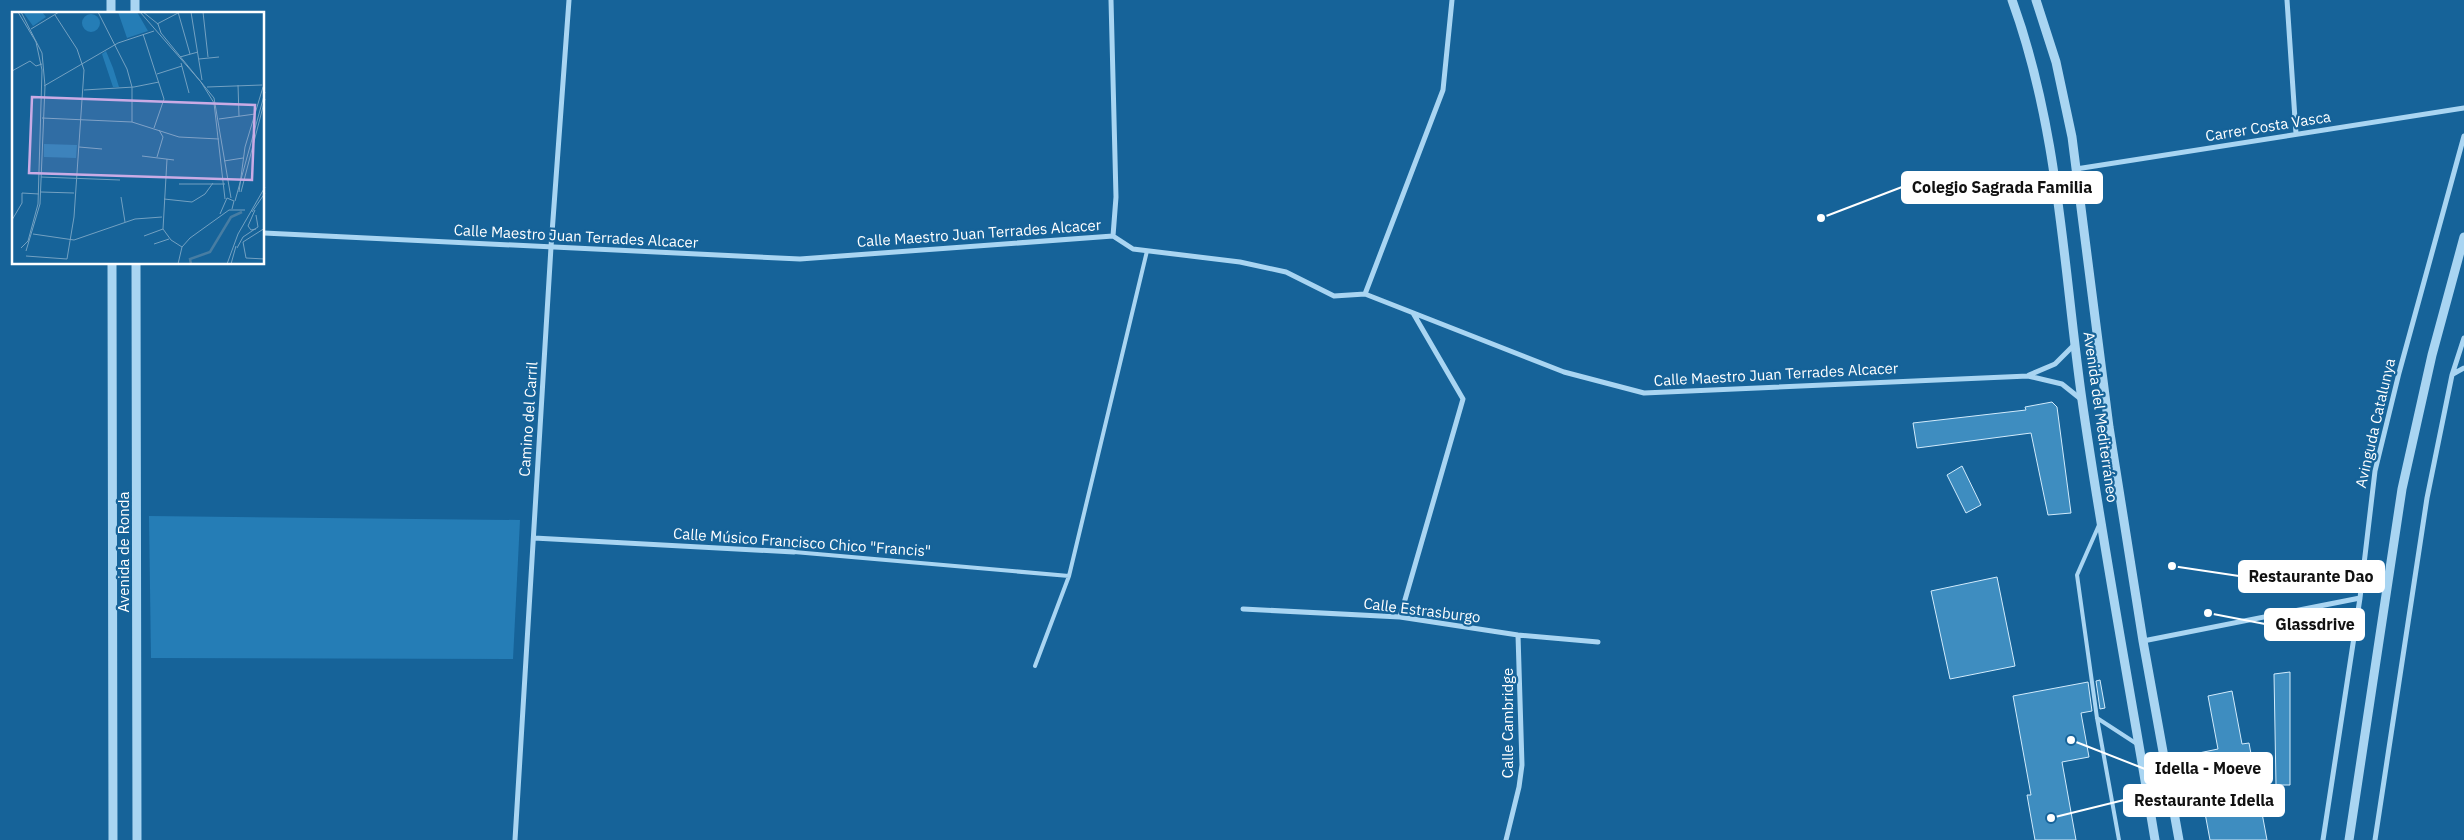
<svg xmlns="http://www.w3.org/2000/svg" width="2464" height="840" viewBox="0 0 2464 840" font-family="'IBM Plex Sans',sans-serif">
	<rect width="100%" height="100%" fill="#166399"/>
	<path fill="#257db6" d="M149,516L520,520L513,659L151,658Z"/>
	<path fill="#3e8dc0" stroke="#d1ebfc" d="M2052,402L2057,407L2071,513L2048,515L2031,433L1917,448L1913,423L2026,410L2025,407Z
		M1962,466L1981,505L1966,513L1947,475Z
		M1997,577L2015,666L1950,679L1931,591Z
		M2290,672V785H2276L2274,674Z
		M2100,680L2105,708L2100,709L2096,681Z
		M2088,682L2092,711L2081,713L2089,757L2062,762L2076,840H2035L2027,795H2031L2013,696Z
		M2232,691L2242,744L2249,743L2267,840H2210L2194,754L2218,749L2208,696Z"/>
	<g fill="none" stroke-linecap="round" stroke-linejoin="round">
		<path stroke="#a9d5f2" stroke-width="4" d="M2099,525L2077,575L2097,718L2119,840
			M794,552L1069,576
			M1035,666L1069,576L1147,251
			M2097,718L2137,744"/>
		<path stroke="#a9d5f2" stroke-width="5" d="M1111,0L1116,197L1113,236
			M2287,0L2296,134
			M2076,169L2464,108
			M264,233L800,259L1113,236L1133,249L1240,262L1286,272L1334,296L1365,294L1564,372L1644,393L2028,376L2062,384L2082,400
			M1365,294L1443,90L1452,0
			M2453,374L2464,368
			M2029,375L2055,364L2075,344
			M534,538L794,552
			M1243,609L1400,617L1518,635L1598,642
			M1400,617L1463,399L1413,313
			M2143,641L2360,598
			M515,840L551,247L569,0
			M1506,840L1519,787L1522,765L1518,635
			M2323,840L2360,598L2375,471L2399,373L2464,136
			M2375,840L2427,498L2452,375L2464,338"/>
		<path stroke="#a9d5f2" stroke-width="9" d="M111,0V14
			M135,0V14
			M2012,0C2059,129 2063,265 2082,400C2103,547 2131,694 2155,840
			M2036,0L2056,62L2072,137L2109,427L2143,641L2179,840
			M112,264L113,840
			M136,264L137,840
			M2349,840L2402,489L2432,355L2464,237"/>
	</g>
	<g text-anchor="middle" dominant-baseline="central" stroke-width="4.5" stroke-linejoin="round" paint-order="stroke">
		<g font-size="15" fill="#fff" stroke="#166399">
			<text transform="translate(2268 126) rotate(-9)">Carrer Costa Vasca</text>
			<text transform="translate(979 233) rotate(-4)">Calle Maestro Juan Terrades Alcacer</text>
			<text transform="translate(576 236) rotate(3)">Calle Maestro Juan Terrades Alcacer</text>
			<text transform="translate(1776 374) rotate(-3)">Calle Maestro Juan Terrades Alcacer</text>
			<text transform="translate(2101 417) rotate(82)">Avenida del Mediterráneo</text>
			<text transform="translate(528 419) rotate(-86)">Camino del Carril</text>
			<text transform="translate(2375 423) rotate(-77)">Avinguda Catalunya</text>
			<text transform="translate(802 542) rotate(4)">Calle Músico Francisco Chico "Francis"</text>
			<text transform="translate(123 552) rotate(-90)">Avenida de Ronda</text>
			<text transform="translate(1422 610) rotate(7)">Calle Estrasburgo</text>
			<text transform="translate(1507 723) rotate(-90)">Calle Cambridge</text>
		</g>
	</g>
	<g transform="translate(12 12)">
		<rect width="252" height="252" fill="#166399"/>
		<path d="M11,0H30L34,5L21,14ZM106,0H125L136,19L115,26ZM70 11a9 9 0 1 1 18 0a9 9 0 1 1-18 0ZM94,39L101,56L107,75H101L90,42ZM32,132L65,133L64,146L32,145Z" fill="#257db6"/>
		<path fill="none" stroke="#477da3" stroke-width="2.5" d="M179,252L178,247L198,240L219,205L230,200"/>
		<path fill="none" stroke="#73a1c2" stroke-width="1" d="M6,0L24,30L30,58L26,192L16,229L9,236M9,0L30,41L33,74L28,192L14,239M86,0L115,57L120,75V110M128,0L189,70L202,91L213,187M131,0L146,12L149,21L202,86L219,186M166,0L178,42M179,0L190,68M191,0L196,45M145,12L166,1M19,17L47,0M131,22L152,87L142,116M168,45L186,40M187,47L207,45M169,51L177,81M0,59L18,49L24,54L30,52M145,62L170,54M226,73L227,104M32,74L106,31L142,19M195,75L250,73M72,78L122,75L147,70M30,106L120,110L167,125L207,127M207,107L243,102M67,135L90,137M130,144L162,148M145,145L151,125L147,118M155,147L151,217L159,228L170,235M212,149L231,146M29,165L108,168M167,172H213M29,180L62,181M227,180L233,135L251,75M229,180L253,87M109,185L113,210M152,187L180,190L193,182L201,171M223,189L253,80M243,198L236,214L239,218L244,217M240,200L253,181M208,202L215,186L222,189L220,197M0,208L10,191V181L27,182M253,216L231,230L234,246L253,247M21,222L62,228L123,207L150,205M132,224L151,217M142,232L157,227M225,236L231,225L246,215L244,203M14,244L55,247L62,205L72,58L65,37L43,3M166,252L170,235L178,226L217,198H233M215,252L226,222L253,175M219,252L224,234"/>
		<path fill="#caabe5" fill-opacity="0.15" stroke="#caabe5" stroke-width="2.5" d="M20,85L243,93L240,168L17,161Z"/>
		<rect width="252" height="252" fill="none" stroke="#fff" stroke-width="2.5"/>
	</g>
	<path fill="none" stroke="#fff" stroke-width="2" d="M1821 218L1902 187M2172 566L2239 576M2208 613L2265 624M2071 740L2145 769M2051 818L2124 800"/>
	<g fill="#fff" stroke="#166399" stroke-width="2">
		<circle cx="1821" cy="218" r="5"/>
		<circle cx="2172" cy="566" r="5"/>
		<circle cx="2208" cy="613" r="5"/>
		<circle cx="2071" cy="740" r="5"/>
		<circle cx="2051" cy="818" r="5"/>
	</g>
	<g fill="#fff" stroke="#fff" stroke-width="2">
		<rect x="1902" y="172" width="200" height="31" rx="5"/>
		<rect x="2239" y="561" width="145" height="31" rx="5"/>
		<rect x="2265" y="609" width="99" height="31" rx="5"/>
		<rect x="2145" y="753" width="127" height="31" rx="5"/>
		<rect x="2124" y="785" width="160" height="31" rx="5"/>
	</g>
	<g font-size="16" text-anchor="middle" font-weight="bold" fill="#111">
		<text x="2002" y="193">Colegio Sagrada Familia</text>
		<text x="2311" y="582">Restaurante Dao</text>
		<text x="2315" y="630">Glassdrive</text>
		<text x="2208" y="774">Idella - Moeve</text>
		<text x="2204" y="806">Restaurante Idella</text>
	</g>
</svg>
